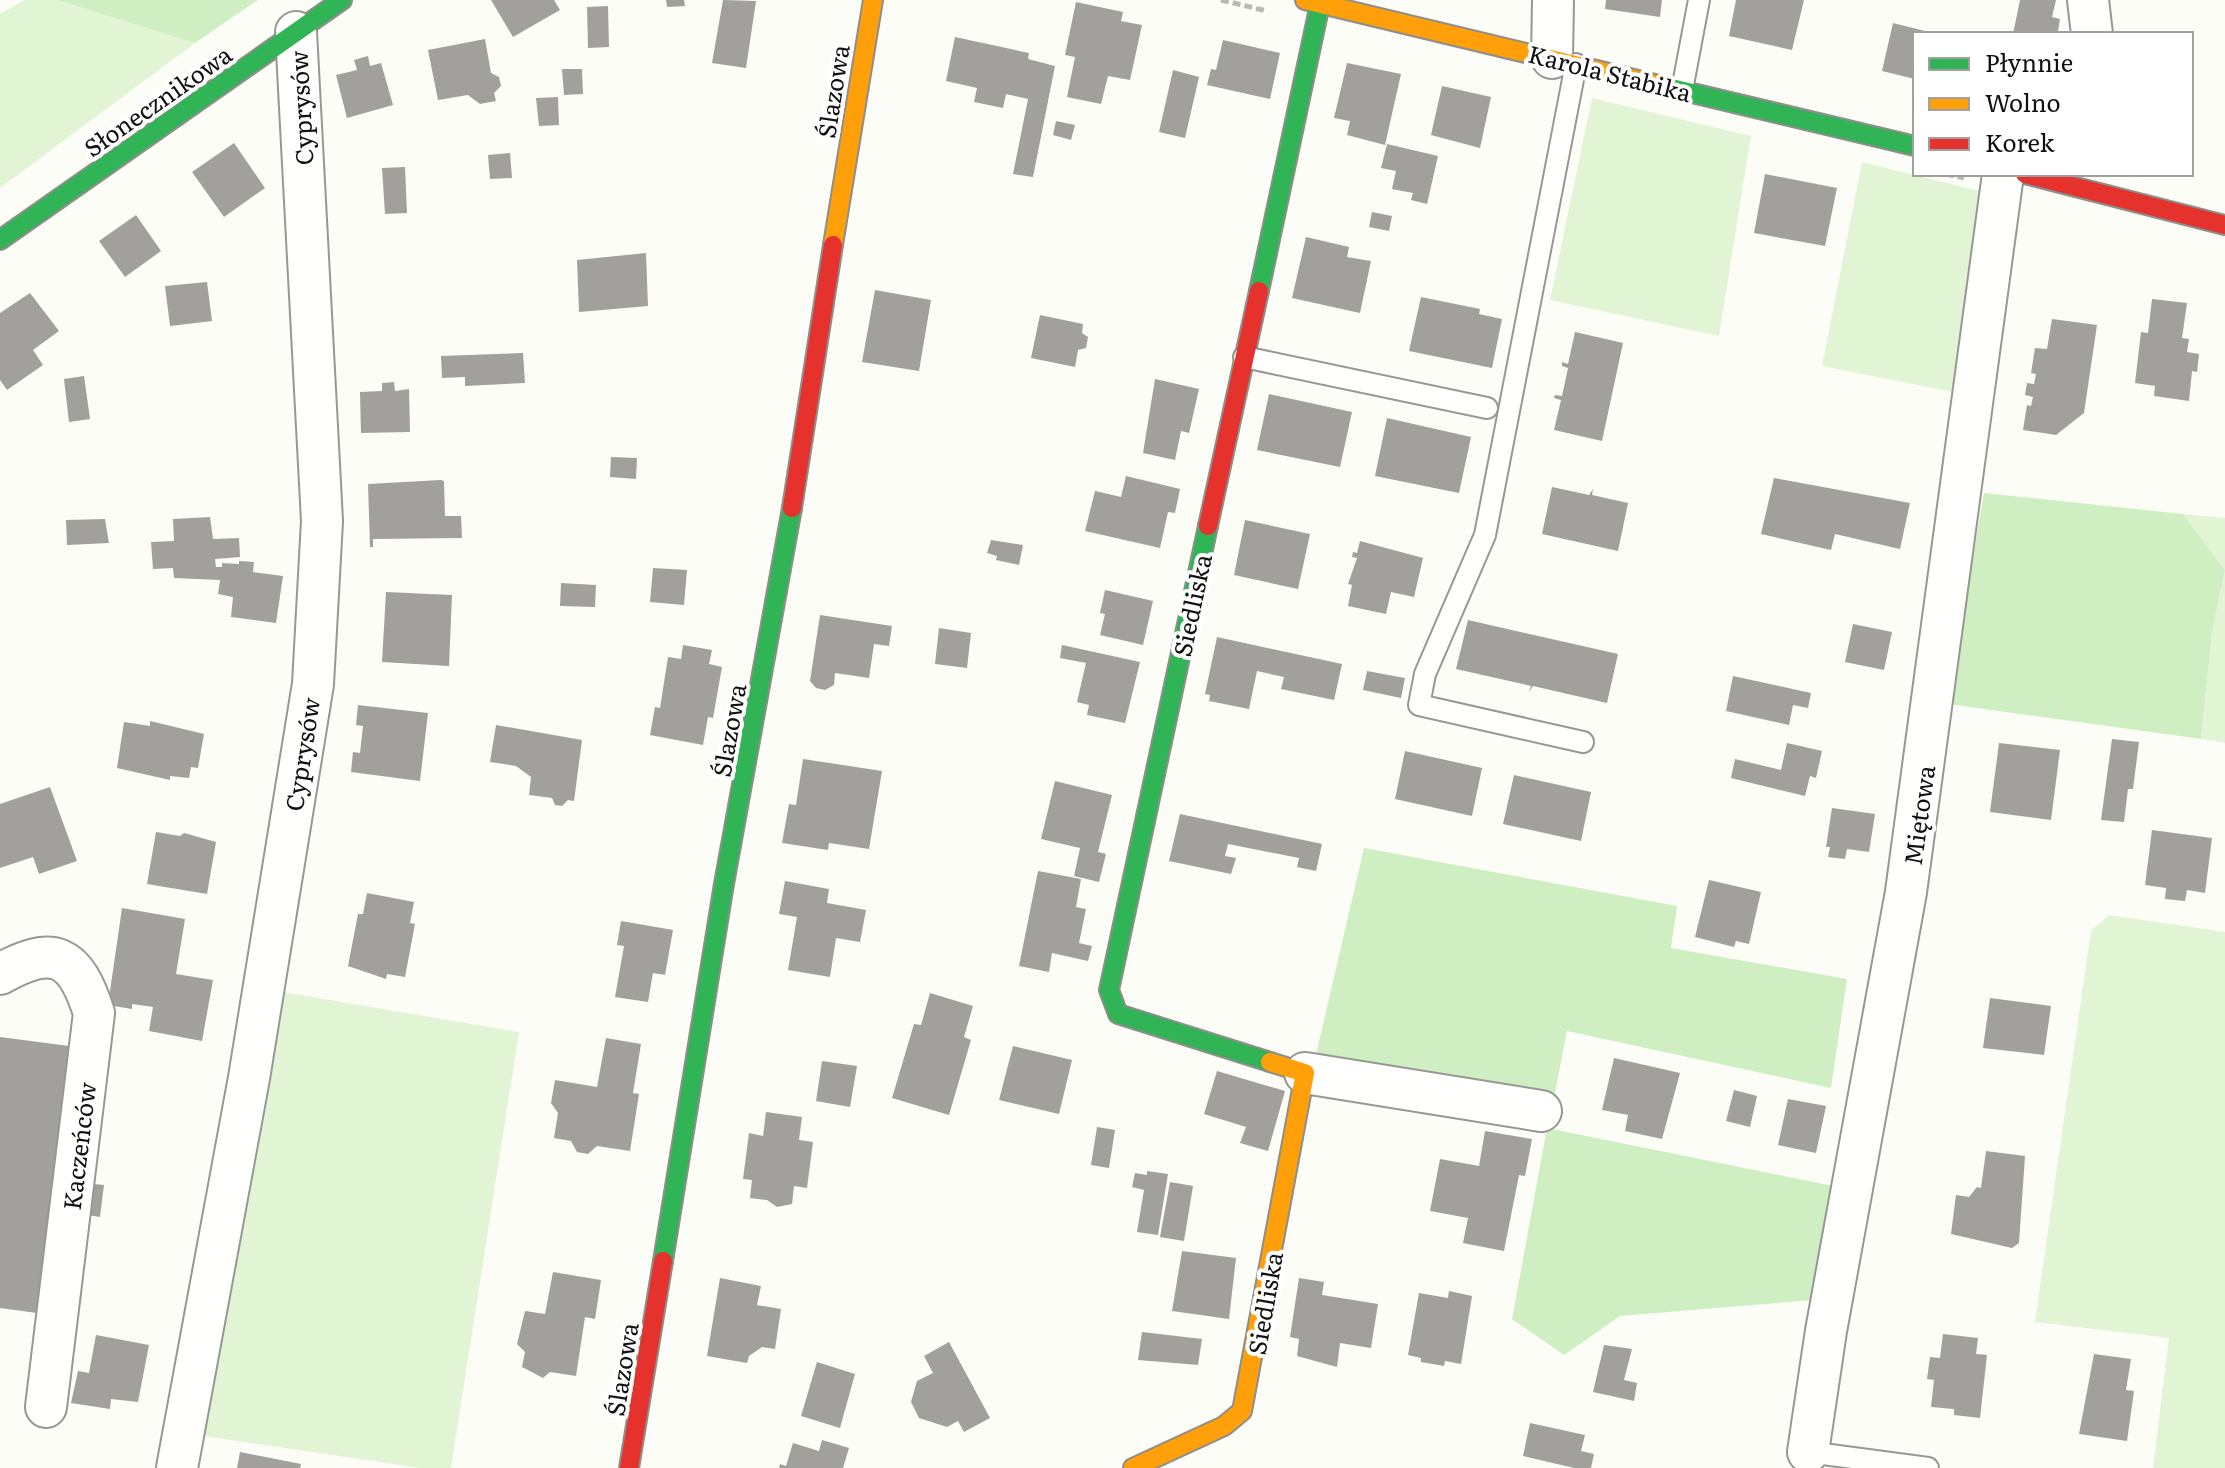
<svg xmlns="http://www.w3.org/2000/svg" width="2225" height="1468" viewBox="0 0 2225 1468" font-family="Literata,serif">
	<rect width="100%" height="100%" fill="#fdfdf7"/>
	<path fill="#e1f5d5" d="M24,0H57L195,43L0,188V14Z
		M1592,98L1751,136L1719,336L1550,300Z
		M1862,162L1983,192L1958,393L1822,366Z
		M2183,514L2225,518V743L2201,739L2212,632L2225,570Z
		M2109,915L2225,932V1468H2153L2169,1338L2035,1322L2091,931Z
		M271,990L519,1032L451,1468H421L197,1435Z"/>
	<path fill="#cfeec2" d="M57,0H258L195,43Z
		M1984,493L2183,514L2225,570L2212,632L2201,739L1948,704Z
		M1364,848L1677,906L1671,948L1847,979L1831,1088L1567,1031L1554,1098L1315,1059Z
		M1547,1128L1838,1187L1812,1300L1620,1316L1564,1355L1512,1319Z"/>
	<path fill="#a1a09c" d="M491,0H554L560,10L513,37Z
		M666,0H684L685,6L667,7Z
		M723,0L756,1L746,68L712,63Z
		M1606,0H1662L1660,17L1605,9Z
		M1736,0H1804L1792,50L1729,36Z
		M2020,0H2056L2052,17L2060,19L2058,31L2065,34H2013Z
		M1076,2L1123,12L1121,21L1142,25L1130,80L1108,76L1101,104L1067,97L1075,57L1065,55Z
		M608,6L609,47L588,48L587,7Z
		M1893,23L1933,33L1915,34V79L1882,71Z
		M955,37L1029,53L1028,59L1055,66L1033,177L1013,174L1028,99L1006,94L1003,108L974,102L977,88L946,81Z
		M485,39L491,73L499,77L501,86L494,93L496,101L480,104L468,95L438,100L428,50Z
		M1223,40L1280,53L1270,99L1207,85L1211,69L1216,70Z
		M368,56L370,66L381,63L393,105L347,118L336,75L357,70L354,60Z
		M1347,63L1401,74L1385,145L1347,135L1350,121L1334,118Z
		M562,69H582L583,94L564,95Z
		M1173,70L1199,77L1185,138L1159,132Z
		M1442,86L1491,97L1480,148L1431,135Z
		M558,97L559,125L539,126L536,98Z
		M1056,121L1075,125L1071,140L1053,135Z
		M234,143L265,188L224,217L192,172Z
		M1387,144L1438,156L1427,204L1411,200L1413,193L1392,189L1396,171L1381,168Z
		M510,153L512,178L490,179L488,155Z
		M405,167L407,213L385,214L382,168Z
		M1765,174L1837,188L1825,246L1754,233Z
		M1372,212L1392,216L1389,231L1369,227Z
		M136,215L161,251L125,277L99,241Z
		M1306,237L1349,247L1347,257L1371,261L1360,313L1292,298Z
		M646,253L648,306L579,312L577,260Z
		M207,282L212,321L170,326L165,286Z
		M875,290L931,300L919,371L862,362Z
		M30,293L59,331L33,350L43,365L7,390L0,380V313Z
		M1421,297L1480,309L1479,314L1502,319L1492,368L1409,351Z
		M2152,299L2187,303L2182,338L2189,339L2187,352L2199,354L2197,372L2192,371L2189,401L2154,396L2155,386L2135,383L2141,332L2148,333Z
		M1040,315L1083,324L1082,333L1088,337L1086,348L1078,350L1075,367L1031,358Z
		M2052,319L2097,325L2084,413L2056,435L2023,430L2027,405L2031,406L2033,397L2025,395L2027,383L2034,384L2036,374L2031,373L2035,348L2047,349Z
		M1575,332L1623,343L1602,441L1554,430L1561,400L1554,398L1555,395L1562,396L1568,368L1562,366V362L1568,364Z
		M523,353L525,383L465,386V377L442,378L441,356Z
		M84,376L90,419L69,422L64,379Z
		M1155,379L1199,389L1189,433L1181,431L1175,460L1143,453Z
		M394,382L395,391L409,389L410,432L361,433L360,392L382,391V383Z
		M1269,394L1352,412L1340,467L1257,450Z
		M1387,418L1471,437L1459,493L1375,476Z
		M611,457L637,458L636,479L610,477Z
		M1126,476L1180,489L1175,513L1168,512L1160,548L1085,531L1095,491L1121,497Z
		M1774,478L1910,503L1900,549L1835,534L1831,550L1761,534Z
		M441,480L444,481L445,516H461L462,538L373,539V547H370L368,484Z
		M1552,487L1589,495L1593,489L1592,495L1628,503L1618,551L1542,534Z
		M210,517L213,539L239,538L240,557L215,559L216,567H222V563L239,564V561L254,562L253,572L283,576L276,623L231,617L233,597L218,594L220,580L174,578L173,568L153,569L151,542L174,541L173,519Z
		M105,519L109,543L67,545L66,520Z
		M1245,520L1310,534L1298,589L1234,575Z
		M991,540L1023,545L1019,565L996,560L997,556L987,553Z
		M1360,541L1423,558L1414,597L1391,592L1386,614L1348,606L1352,585L1348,584L1357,558L1352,557L1353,552L1357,553Z
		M653,568L687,570L684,605L650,602Z
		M561,583L596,585L595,607L560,606Z
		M1105,590L1153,601L1143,645L1100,635L1105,614L1100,613Z
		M386,592L452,595L449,666L382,662Z
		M820,615L892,626L889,646L874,644L869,678L835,673L834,685L825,690L816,688L810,681Z
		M1468,620L1618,654L1607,703L1533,686L1529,692L1531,686L1456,669Z
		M1853,624L1892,632L1884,670L1845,662Z
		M939,628L971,633L967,668L935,664Z
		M1217,637L1342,664L1334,700L1281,689L1284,677L1257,671L1249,709L1209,701L1210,695L1205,694Z
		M683,645L712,650L709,664L722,667L713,718L708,717L703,745L650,735L655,707L660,708L668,657L681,659Z
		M1062,645L1140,662L1125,723L1087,715L1089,705L1077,702L1086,663L1060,658Z
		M1367,671L1405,678L1401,698L1363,690Z
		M1733,676L1811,693L1808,708L1793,705L1789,725L1726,711Z
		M358,705L428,713L420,781L351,772L353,752L360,753L363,726L356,725Z
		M150,721L204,734L198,768L191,767L189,778L170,776V780L117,768L124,722L150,726Z
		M496,725L582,740L574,801L568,800L562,806L555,805L552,798L529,795L531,777L516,766L490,762Z
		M2112,739L2139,742L2133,789H2128L2124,822L2101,820Z
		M1787,743L1822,751L1816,778L1810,776L1805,796L1731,778L1735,759L1781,770Z
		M1999,743L2060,750L2051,820L1990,812Z
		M1405,751L1482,768L1472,816L1395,799Z
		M803,759L882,771L869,849L829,843L828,850L782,843L789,804L796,805Z
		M1514,775L1591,792L1581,841L1503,824Z
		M1055,781L1112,795L1098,852L1106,854L1099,882L1074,876L1080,848L1041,839Z
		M50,787L77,861L39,874L33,857L0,868V804Z
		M1832,808L1875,814L1869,852L1847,849L1845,859L1828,857L1830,847H1826Z
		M1180,814L1322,844L1316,871L1297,867L1299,858L1228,844L1225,856L1236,858L1231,874L1169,861Z
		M2152,830L2212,838L2205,893L2187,890L2185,901L2165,899L2166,888L2145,885Z
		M156,832L180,836L184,833L216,842L207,894L147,884Z
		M1038,871L1081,879L1076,907L1086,909L1079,943L1092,946L1088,961L1052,953L1049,972L1019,966Z
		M1709,880L1761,892L1749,944L1736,941L1734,947L1695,937Z
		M785,881L829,889L827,903L866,910L860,942L836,938L830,977L788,970L797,917L779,914Z
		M367,893L414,902L410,923L415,924L405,977L387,974L386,979L348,966L358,914H363Z
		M122,908L185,919L176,974L213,980L202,1041L149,1031L153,1007L132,1004V1009L108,1005Z
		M621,921L673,930L665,975L653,973L648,1002L615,997L624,946L617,945Z
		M930,993L973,1006L964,1037L971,1040L949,1115L892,1098L914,1024L921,1025Z
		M1990,998L2051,1006L2044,1055L1983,1048Z
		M0,1037L77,1047L37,1313L0,1308Z
		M606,1038L641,1044L633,1093L639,1094L630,1151L597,1146L588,1154L577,1152L571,1141L554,1138L558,1113L551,1103L555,1080L597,1087Z
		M1013,1046L1072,1060L1059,1114L999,1100Z
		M1614,1058L1680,1073L1662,1139L1625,1131L1628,1115L1602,1110Z
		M822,1061L857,1066L850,1107L816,1101Z
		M1217,1071L1285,1091L1268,1151L1240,1143L1246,1127L1204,1114Z
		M1734,1090L1757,1096L1750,1127L1726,1121Z
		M1788,1099L1826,1106L1816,1153L1778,1145Z
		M766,1112L802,1117L799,1140L813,1142L807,1188L794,1186L792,1204L777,1207L767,1200L750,1198L752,1180L743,1179L749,1133L763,1136Z
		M1097,1127L1115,1130L1109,1168L1091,1165Z
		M1485,1131L1532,1139L1525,1176L1519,1175L1504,1251L1463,1243L1468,1218L1430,1211L1440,1159L1479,1166Z
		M1986,1151L2025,1156L2019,1243L2012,1248L1951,1234L1956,1195L1969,1197L1977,1187L1981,1188Z
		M1147,1171L1168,1174L1158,1235L1137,1232L1144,1190L1132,1187L1135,1173L1147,1175Z
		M1170,1182L1193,1186L1184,1241L1160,1237Z
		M85,1183L104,1185L100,1217L81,1214Z
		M1182,1251L1236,1258L1229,1319L1172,1311Z
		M553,1272L601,1280L595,1319L585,1317L576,1376L550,1372L543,1378L522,1367L525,1352L517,1344L525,1311L545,1314Z
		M720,1278L761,1286L757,1305L781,1309L775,1349L762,1347L749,1356L747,1363L707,1356Z
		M1299,1278L1324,1282L1322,1295L1378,1304L1371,1348L1340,1343L1337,1367L1297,1356L1299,1339L1290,1337Z
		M1449,1291L1472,1296L1461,1364L1445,1361L1444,1366L1421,1362V1358L1408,1355L1419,1293L1448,1298Z
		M1142,1332L1202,1339L1198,1365L1138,1360Z
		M1943,1334L1978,1338L1976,1354L1987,1355L1980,1418L1954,1415V1409L1931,1407L1934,1380L1927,1379L1930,1357L1940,1358Z
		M96,1335L149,1345L138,1402L111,1399L110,1409L71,1403L78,1371L89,1373Z
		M949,1342L990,1418L964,1432L958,1421L947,1427L919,1418L911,1402L917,1381L933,1373L924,1356Z
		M1604,1345L1632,1349L1624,1380L1637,1383L1634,1401L1593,1392Z
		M2094,1354L2131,1359L2126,1390L2134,1391L2127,1441L2079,1434Z
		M817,1362L855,1374L840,1428L801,1416Z
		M1530,1423L1585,1435L1581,1451L1594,1454L1591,1468H1574L1523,1456Z
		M822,1440L849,1448L843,1468H779L780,1464L786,1466L793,1443L819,1451Z
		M240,1452L301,1464L300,1468H237Z"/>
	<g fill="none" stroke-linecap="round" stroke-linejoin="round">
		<g stroke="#979795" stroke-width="24">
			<path id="lane" d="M1576,64L1485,535L1425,674L1419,705L1583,742
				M1682,90L1699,0
				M1244,357L1487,408
				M1808,1452L1928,1468"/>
		</g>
		<g stroke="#979795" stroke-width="44">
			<path id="street" d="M2088,0L2092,34
				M1552,58L1553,0
				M0,974C54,944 75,954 94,1013L46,1407
				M1305,1073L1541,1111
				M1808,1452L1826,1331L1906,892L2003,174
				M177,1468L249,1078L313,684L322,521L296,32"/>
		</g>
		<g stroke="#8e8e8b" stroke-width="22">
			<path id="fast" d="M1667,87L1915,146
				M0,240L342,0
				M1259,291L1320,4
				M1208,526L1109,990L1118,1014L1270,1062
				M663,1261L724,884L792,508"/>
		</g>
		<g stroke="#8e8e8b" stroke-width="22">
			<path id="slow" d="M1305,0L1667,87
				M833,245L873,0
				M1133,1468L1224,1426L1242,1411L1305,1073L1270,1062"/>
		</g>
		<g stroke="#8e8e8b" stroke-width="22">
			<path id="jam" d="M2025,174L2225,225
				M792,508L833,245
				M1208,526L1259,291
				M629,1468L663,1261"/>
		</g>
		<path stroke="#b9b9b8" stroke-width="5" stroke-dasharray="8 4" stroke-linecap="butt" d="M1221,0L1267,11
			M1946,174L1964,178"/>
		<use href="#lane" stroke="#fffffe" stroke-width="20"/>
		<use href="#street" stroke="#fffffe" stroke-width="40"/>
		<use href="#fast" stroke="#30b455" stroke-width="18"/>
		<use href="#slow" stroke="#ff9f0a" stroke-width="18"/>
		<use href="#jam" stroke="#e5322d" stroke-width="18"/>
	</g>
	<g text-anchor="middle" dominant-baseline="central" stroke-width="8" stroke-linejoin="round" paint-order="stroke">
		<g font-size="24" fill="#111" stroke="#fff">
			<text transform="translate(1610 72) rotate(14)">Karola Stabika</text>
			<text transform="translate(832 91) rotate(-81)">Ślazowa</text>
			<text transform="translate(157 100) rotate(-35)">Słonecznikowa</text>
			<text transform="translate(300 108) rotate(-93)">Cyprysów</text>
			<text transform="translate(1191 605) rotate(-78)">Siedliska</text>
			<text transform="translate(728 730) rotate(-80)">Ślazowa</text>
			<text transform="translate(301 754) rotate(-81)">Cyprysów</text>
			<text transform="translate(1918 815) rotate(-82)">Miętowa</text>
			<text transform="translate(78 1146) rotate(-83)">Kaczeńców</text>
			<text transform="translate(1264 1303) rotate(-80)">Siedliska</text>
			<text transform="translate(621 1369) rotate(-81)">Ślazowa</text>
		</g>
	</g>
	<rect x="1913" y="32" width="280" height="144" fill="#ffffff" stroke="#a0a0a0" stroke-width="2"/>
	<rect x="1929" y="58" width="40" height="12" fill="#30b455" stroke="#a0a0a0" stroke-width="2"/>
	<text x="1985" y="72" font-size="24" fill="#111111">Płynnie</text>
	<rect x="1929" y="98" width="40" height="12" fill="#ff9f0a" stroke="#a0a0a0" stroke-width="2"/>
	<text x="1985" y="112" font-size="24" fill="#111111">Wolno</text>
	<rect x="1929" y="138" width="40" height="12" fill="#e5322d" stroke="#a0a0a0" stroke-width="2"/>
	<text x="1985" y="152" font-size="24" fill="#111111">Korek</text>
</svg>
